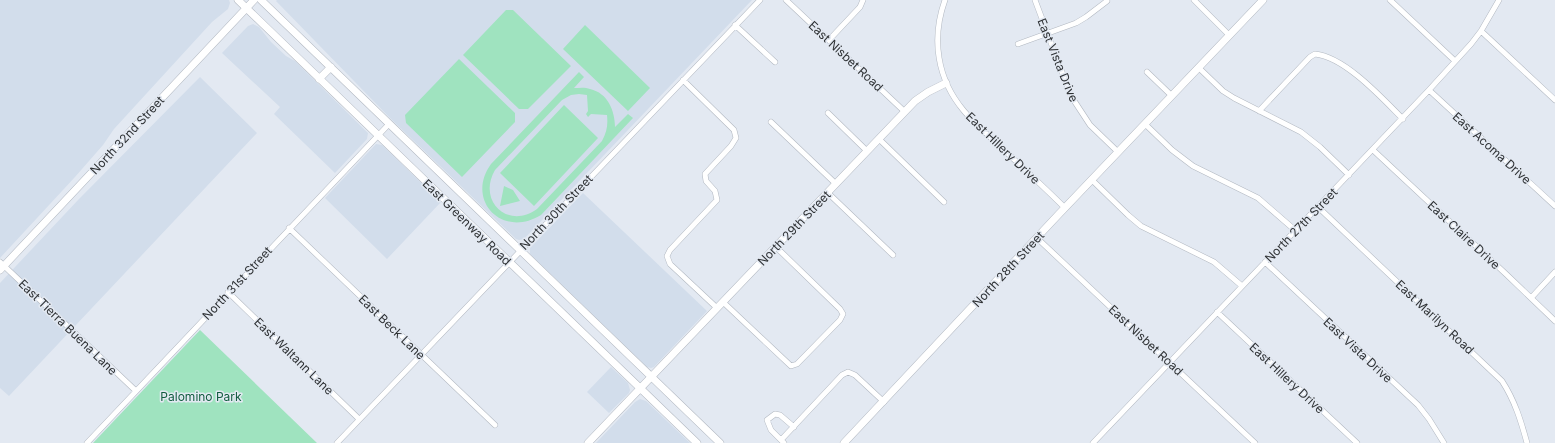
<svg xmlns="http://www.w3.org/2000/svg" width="1555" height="443" viewBox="0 0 1555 443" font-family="Inter,sans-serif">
	<rect width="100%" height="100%" fill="#e3e9f2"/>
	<path fill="#d2ddeb" d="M0,0H229L230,3L228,9L212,22L114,129L103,145L75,177L0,258Z
		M277,0H752L524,239L519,240L516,239L392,120L276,1Z
		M253,24L259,27L271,42L286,56L295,61L368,133L367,139L335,173L274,114L280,107L222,53L248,26Z
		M200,77L257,133L9,396L0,388V283L79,199Z
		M376,144L382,145L441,202L387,259L325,198Z
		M583,193L707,311L654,367L651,368L647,367L530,254V248Z
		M611,367L628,383L630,390L629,393L609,413L587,392Z
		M640,399L646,401L690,443H596L635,402Z"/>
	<path fill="#9fe3bf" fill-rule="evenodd" d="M506,10H513L571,66L528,109H519L463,55Z
		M585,25L650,88L628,111L563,49Z
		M459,59L515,113V122L462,177L406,123L405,115Z
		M579,72L584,77L574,88C579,88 585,87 590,89C608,93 615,111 615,127L628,114L633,118L541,215C502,239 465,200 491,164ZM579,94L587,95L588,111L586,114L588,117L591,114L607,115C608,125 607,132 602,141L537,209C508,230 477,201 495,170L562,100L571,95Z
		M564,105L598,138L534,206L500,173Z
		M504,186L513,190L520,201L500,206Z
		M200,330L317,443H93Z"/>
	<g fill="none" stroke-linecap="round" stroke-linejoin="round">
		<g stroke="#b2b8c1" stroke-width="6">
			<path id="street" d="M786,0L905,112
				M945,0C931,39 937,79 964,111C976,125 990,137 1003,149C1024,169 1045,188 1065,208
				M1035,0L1071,96L1090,125L1118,152
				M1194,0L1229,35
				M1390,0L1455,61
				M735,25L775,62
				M1481,31L1555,100
				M829,40L860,7L863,0
				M1018,44L1076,23L1086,17L1107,1
				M1199,68L1223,91L1234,98L1301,132L1320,147L1349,175
				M1147,72L1172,96
				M683,80L734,130L736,138L731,146L705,174L706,181L715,191L717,200L670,250L667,256L670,264L717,308
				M1429,90L1555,206
				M1259,111L1310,57L1315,54C1345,57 1382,98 1403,119
				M828,113L867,151
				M771,122L836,184
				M1145,124L1172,150L1193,166L1258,198L1296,231
				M879,139L944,202
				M1373,150L1507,275L1555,321
				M1092,180L1128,215L1141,226L1214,262L1242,286
				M828,193L893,255
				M1318,207L1502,381C1515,401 1521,421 1527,443
				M289,228L495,425
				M1037,238L1255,443
				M0,262L136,391
				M1265,262L1418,405L1429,419L1444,443
				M228,292L359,419
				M1531,298L1555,272
				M723,302L791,366L797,364L840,320L843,314L840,309L776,247
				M1217,312L1357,443
				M781,440L842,375L848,372L855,375L884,402
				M87,443L389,124
				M337,443L760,0
				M784,443L771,430L767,420L775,414L780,415L794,427
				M1093,443L1429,90L1471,44L1481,31L1499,0"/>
		</g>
		<g stroke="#b2b8c1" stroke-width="8">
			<path id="secondary" d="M238,0L697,443
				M261,0L720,443
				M319,79L331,67
				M0,270L254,0
				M588,443L915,101L928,92L946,83
				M844,443L1058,215L1263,0"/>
		</g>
		<use href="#street" stroke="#fff" stroke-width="5"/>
		<use href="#secondary" stroke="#fff" stroke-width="7"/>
	</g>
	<g text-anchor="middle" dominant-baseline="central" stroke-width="3" stroke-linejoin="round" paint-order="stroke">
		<g font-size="12" fill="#2e3134" stroke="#e3e9f2">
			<text transform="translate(846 56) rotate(43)">East Nisbet Road</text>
			<text transform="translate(1058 60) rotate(68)">East Vista Drive</text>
			<text transform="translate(127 135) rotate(-47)">North 32nd Street</text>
			<text transform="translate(1003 148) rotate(44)">East Hillery Drive</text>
			<text transform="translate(1492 148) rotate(42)">East Acoma Drive</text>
			<text transform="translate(556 212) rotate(-46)">North 30th Street</text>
			<text transform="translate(467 222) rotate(44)">East Greenway Road</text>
			<text transform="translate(1301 225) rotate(-46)">North 27th Street</text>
			<text transform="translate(794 228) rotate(-46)">North 29th Street</text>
			<text transform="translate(1464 235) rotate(43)">East Claire Drive</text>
			<text transform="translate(1008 269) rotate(-47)">North 28th Street</text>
			<text transform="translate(237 283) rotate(-47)">North 31st Street</text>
			<text transform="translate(1435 317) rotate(43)">East Marilyn Road</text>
			<text transform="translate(68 327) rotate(44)">East Tierra Buena Lane</text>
			<text transform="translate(392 327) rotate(44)">East Beck Lane</text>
			<text transform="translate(1146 340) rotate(43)">East Nisbet Road</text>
			<text transform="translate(1358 350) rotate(43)">East Vista Drive</text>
			<text transform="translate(294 356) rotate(44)">East Waltann Lane</text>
			<text transform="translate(1287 378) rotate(43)">East Hillery Drive</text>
		</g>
		<g font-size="12" fill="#115c3e" stroke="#e3e9f2">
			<text x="201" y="396">Palomino Park</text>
		</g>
	</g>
</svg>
